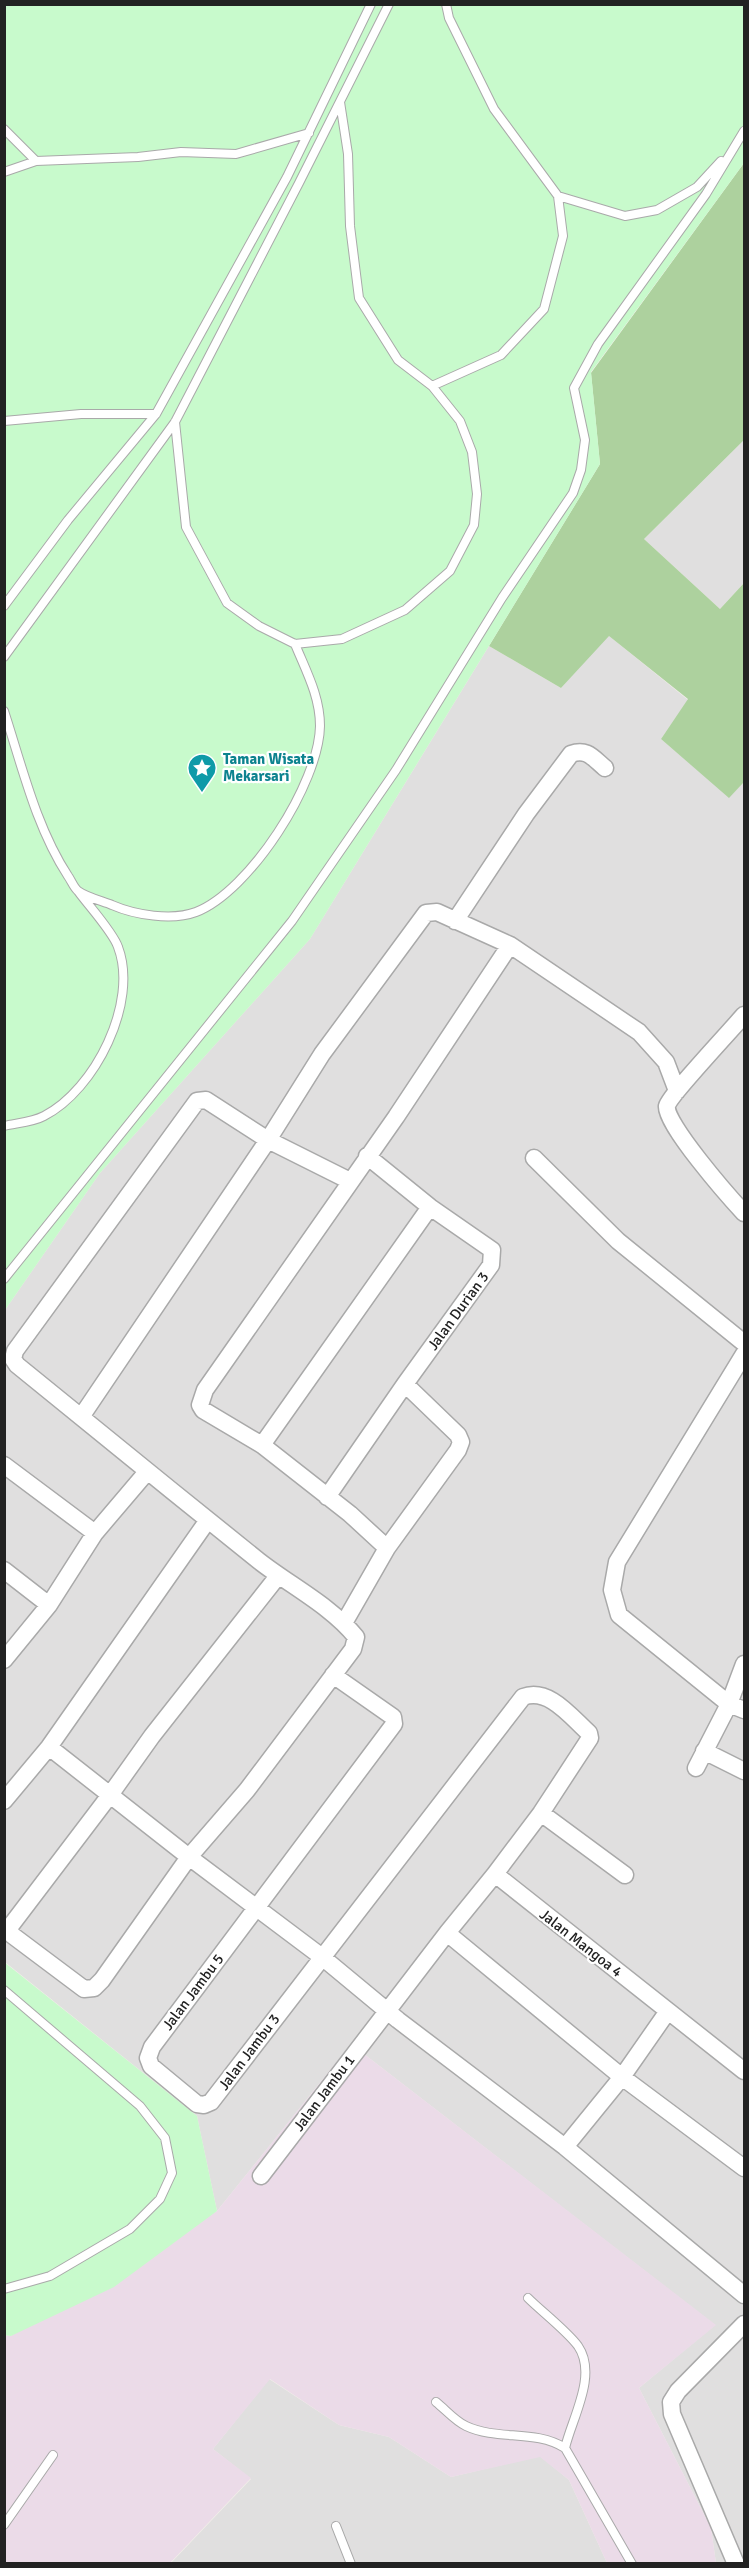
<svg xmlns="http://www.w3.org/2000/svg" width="749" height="2568" viewBox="0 0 749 2568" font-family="Signika,sans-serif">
	<rect width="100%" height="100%" fill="#f2efe9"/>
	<path fill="#e0dfdf" d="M744,440V583L720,609L644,539Z
		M608,635L688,700L661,739L729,797L744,782V2563H716L711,2528L639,2388L715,2325L351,2044L217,2211L197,2116L5,1962V1310L100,1173L310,939L489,646L561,688Z
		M269,2379L339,2425L389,2437L451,2477L540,2456L569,2480L607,2563L170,2564L251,2479L213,2449Z"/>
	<path fill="#ebdbe8" d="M351,2044L716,2325L639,2388L711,2528L716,2563H607L569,2480L540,2457L451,2477L389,2437L339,2425L270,2379L213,2449L251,2478L170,2563H5L4,2335L11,2336L217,2211Z"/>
	<path fill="#add19e" d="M744,163V440L644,539L720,609L744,583V782L729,798L661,739L688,699L609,636L561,688L489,646L600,464L591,373Z"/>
	<path fill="#c8facc" d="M5,5H744V163L591,372L600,464L310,939L100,1173L5,1310Z
		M4,1962L197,2116L217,2211L114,2287L11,2336L4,2335Z"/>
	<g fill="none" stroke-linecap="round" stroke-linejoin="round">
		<g stroke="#a9a9a9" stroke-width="10">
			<path id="lane" d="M446,4L449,18L494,109L558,196L625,216L657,210L697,187L721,161
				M340,102L348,154L350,226L359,298L398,360L432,386L501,355L544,309L563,236L558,196
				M4,129L36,161
				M4,172L36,161L138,157L181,152L236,154L309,133
				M4,421L81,414H156
				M175,422L186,527L227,603L259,626L295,644L342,639L405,610L450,571L474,525L477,494L472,452L460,421L432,386
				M4,606L68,520L156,414L287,177L371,4
				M4,657L175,422L299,183L389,4
				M4,711C22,766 36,827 68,876C71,880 74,888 78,891C86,897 102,901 112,905C135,915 172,921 196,912C250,891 319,783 320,726C320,696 306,671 295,644
				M4,1126C17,1123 33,1122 44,1116C95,1090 139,1002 118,947C113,932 88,905 78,891
				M4,1279L292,921L396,770L502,598L573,493L581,470L585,440L574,388L598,344L706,194L744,131
				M4,1990L140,2106L165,2138L172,2173L160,2199L130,2229L50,2276L4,2289
				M528,2298C541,2311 567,2331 578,2346C598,2375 572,2418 565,2448
				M436,2402C445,2409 455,2421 466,2426C498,2441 535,2429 565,2448L632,2564
				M4,2525L53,2455
				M336,2526L351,2564"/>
		</g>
		<g stroke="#a9a9a9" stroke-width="19">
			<path id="street" d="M455,921L526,814L571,754C587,748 593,758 605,768
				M744,1015C733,1028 669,1096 667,1106C664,1123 730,1198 744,1213
				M534,1158L618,1241L744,1343
				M744,1354L617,1562L612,1590L619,1615L729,1704L744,1710
				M81,1417L268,1140L322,1054L426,913L437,912L510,945L639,1032L666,1062L677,1091
				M262,1445L430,1207
				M4,1465L95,1533
				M327,1497L405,1384L491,1265L492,1250L430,1207L367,1156
				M387,1548L350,1514L262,1445L203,1410L200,1405L205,1390L396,1117L510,945
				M4,1570L49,1605
				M278,1576L152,1736L110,1795L9,1928L12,1935L84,1989L94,1988L102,1980L189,1857L247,1790L353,1649L356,1637C331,1606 291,1586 259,1561C178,1496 98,1431 17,1365L13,1359L15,1351L197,1101L206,1100L268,1140L350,1181
				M344,1623L387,1548L458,1450L461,1442L458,1435L405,1384
				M4,1660L49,1605L95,1533L146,1473
				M49,1747L189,1857L322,1957L398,2020L565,2147L744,2295
				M704,1751L744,1771
				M696,1768L729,1704L744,1664
				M4,1801L49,1747L208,1520
				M541,1813L625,1875
				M495,1874L744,2071
				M447,1933L622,2077L744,2168
				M565,2147L622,2077L668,2011
				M261,2176L447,1933L495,1874L541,1813L590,1738L589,1733C571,1717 549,1687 523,1697L211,2102L204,2105L197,2104L151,2066L148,2058L152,2047L394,1724L393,1717L333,1675
				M736,2564L672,2414L671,2402L678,2391L744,2324"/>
		</g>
		<use href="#lane" stroke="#fff" stroke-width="8"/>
		<use href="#street" stroke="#fff" stroke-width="16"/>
	</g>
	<defs>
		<g id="sight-pin" transform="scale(1.5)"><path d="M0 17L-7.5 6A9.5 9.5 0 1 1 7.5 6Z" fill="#0f9aa8" stroke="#fff"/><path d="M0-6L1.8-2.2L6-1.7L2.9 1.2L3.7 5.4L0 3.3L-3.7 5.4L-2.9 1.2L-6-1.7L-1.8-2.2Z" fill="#fff"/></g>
	</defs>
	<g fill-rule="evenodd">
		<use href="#sight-pin" x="202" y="768"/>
	</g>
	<g text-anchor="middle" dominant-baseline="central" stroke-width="4.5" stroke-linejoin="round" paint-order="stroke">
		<g font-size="15" font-weight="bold" fill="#0d838f" stroke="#fff" text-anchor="start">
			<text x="223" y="759">Taman Wisata<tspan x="223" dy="17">Mekarsari</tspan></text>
		</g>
		<g font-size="15" fill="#222" stroke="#fff">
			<text transform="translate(458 1311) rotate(-54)">Jalan Durian 3</text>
			<text transform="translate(581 1943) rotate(38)">Jalan Mangoa 4</text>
			<text transform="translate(193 1992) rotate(-53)">Jalan Jambu 5</text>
			<text transform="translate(249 2052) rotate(-53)">Jalan Jambu 3</text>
			<text transform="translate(324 2093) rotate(-53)">Jalan Jambu 1</text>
		</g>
	</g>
	<rect width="749" height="2568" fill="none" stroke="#222222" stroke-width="12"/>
</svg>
